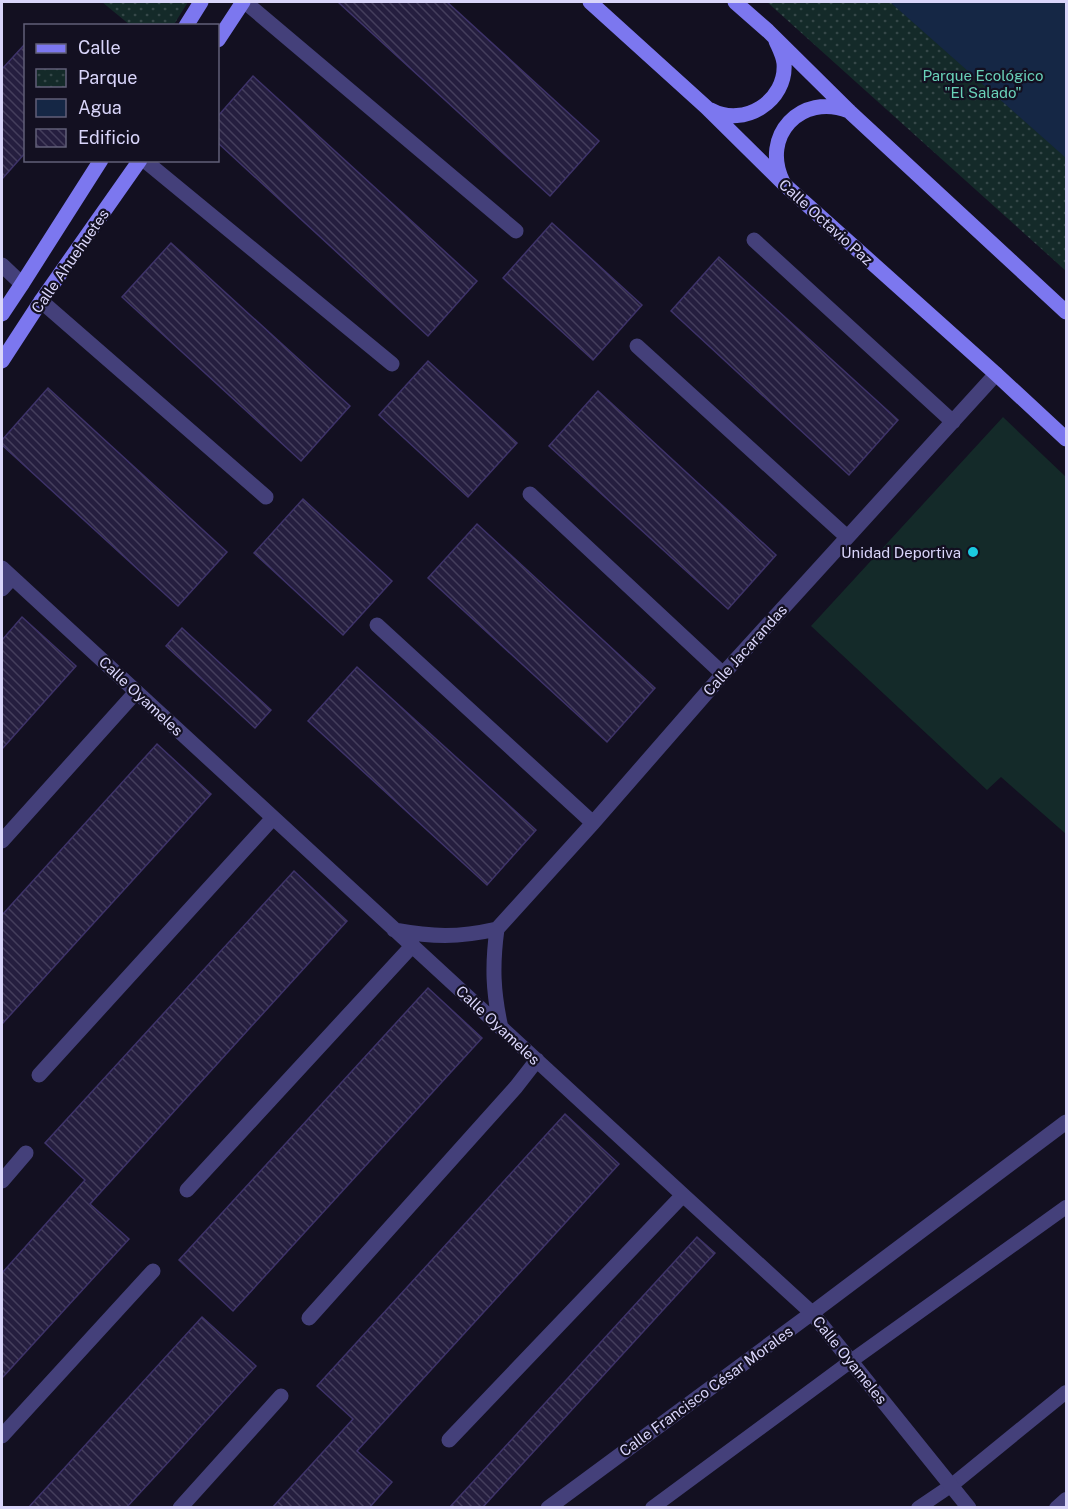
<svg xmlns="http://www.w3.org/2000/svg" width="1068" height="1509" viewBox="0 0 1068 1509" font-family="'Public Sans',sans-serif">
	<defs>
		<pattern id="park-dots" width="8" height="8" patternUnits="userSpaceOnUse" patternTransform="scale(1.5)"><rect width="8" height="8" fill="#142a29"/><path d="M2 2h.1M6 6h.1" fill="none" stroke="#364849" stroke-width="1.8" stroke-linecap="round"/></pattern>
		<pattern id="building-back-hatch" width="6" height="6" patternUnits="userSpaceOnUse" patternTransform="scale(1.5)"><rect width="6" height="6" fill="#251e3f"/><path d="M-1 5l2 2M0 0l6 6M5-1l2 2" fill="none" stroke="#443e5c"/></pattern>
	</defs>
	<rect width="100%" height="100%" fill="#131021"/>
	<path fill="#142a29" d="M1003,417L1066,477V834L1001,777L987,790L811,626Z"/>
	<path fill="url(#park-dots)" d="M102,2H188L173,26L130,25Z
		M767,2H1066V271Z"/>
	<path fill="#152745" d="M890,2H1066V158Z"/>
	<path fill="url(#building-back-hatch)" stroke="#3e3369" stroke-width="1.5" d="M338,2H447L599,141L550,196Z
		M26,43V152L2,179V69Z
		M253,76L477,281L428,336L218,143V116Z
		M552,223L642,305L593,360L503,278Z
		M171,243L350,406L301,461L122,297Z
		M719,257L898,420L849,475L671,311Z
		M428,361L517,443L468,497L379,415Z
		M48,388L227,552L178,606L2,445V440Z
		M598,391L776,555L728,609L549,446Z
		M303,499L392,581L343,635L254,553Z
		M477,524L655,688L607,742L428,578Z
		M22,617L76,666L2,749V640Z
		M182,628L271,710L255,728L166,646Z
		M357,667L536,830L487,885L308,721Z
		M157,744L211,794L2,1024V915Z
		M294,871L347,921L90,1204L129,1239L2,1378V1273L85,1180L45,1143Z
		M428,988L482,1038L233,1311L179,1260Z
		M565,1114L619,1164L357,1451L392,1482L369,1508H272L353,1419L317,1386Z
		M697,1237L715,1253L590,1390L482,1508H449Z
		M202,1317L256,1366L173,1457L126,1508H28Z"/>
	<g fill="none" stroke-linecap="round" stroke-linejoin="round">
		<path stroke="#44407a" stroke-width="14" d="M652,1508L851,1361L1066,1207
			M918,1508L952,1485L1066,1392
			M1056,1508L1066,1499"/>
		<path stroke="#44407a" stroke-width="15" d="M245,2L516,231
			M144,160L392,364
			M754,240L953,422
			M2,265L22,284
			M41,301L266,497
			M637,346L847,537
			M530,494L723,674
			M2,568L683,1195L812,1313L969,1508
			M2,589L12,578
			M377,625L593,823
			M2,841L136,692
			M394,930C433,937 457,938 497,929
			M501,1028C493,992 492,966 497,929L593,823L723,674L996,374
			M39,1075L273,818
			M2,1181L26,1153
			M187,1190L412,946
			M309,1318L516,1087L537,1060
			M2,1436L153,1271
			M449,1440L683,1195
			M180,1508L281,1396
			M548,1508L812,1313L1066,1122"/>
		<path stroke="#7c77ef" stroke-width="15" d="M590,2L706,107L785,185L996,374L1066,439
			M735,2L768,31L851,113L1066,312
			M186,26L201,2
			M218,40L243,2
			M711,110C744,128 787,101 784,63C783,55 779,48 776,41
			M783,182C760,136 801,92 849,111
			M2,314L22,284L101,160
			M2,361L41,301L140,160"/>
	</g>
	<circle fill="#1bc9e0" stroke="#131021" stroke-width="2" cx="973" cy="552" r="6"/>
	<g text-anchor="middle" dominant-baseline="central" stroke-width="4.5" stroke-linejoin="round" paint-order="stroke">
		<g font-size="15" fill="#69d1b9" stroke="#131021">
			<text x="983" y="75">Parque Ecológico<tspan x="983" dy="17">"El Salado"</tspan></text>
		</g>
		<g font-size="15" fill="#d9d5fa" stroke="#131021">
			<text transform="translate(826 222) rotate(42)">Calle Octavio Paz</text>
			<text transform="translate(70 261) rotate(-55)">Calle Ahuehuetes</text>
			<text transform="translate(745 650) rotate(-48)">Calle Jacarandas</text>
			<text transform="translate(141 696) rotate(43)">Calle Oyameles</text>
			<text transform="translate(498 1025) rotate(43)">Calle Oyameles</text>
			<text transform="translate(850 1360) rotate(51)">Calle Oyameles</text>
			<text transform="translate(706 1391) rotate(-36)">Calle Francisco César Morales</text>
		</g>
		<g font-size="15" fill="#d9d5fa" stroke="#131021" text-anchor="end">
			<text x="961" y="552">Unidad Deportiva</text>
		</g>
	</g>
	<rect width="1068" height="1509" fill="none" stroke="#d9d5fa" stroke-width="6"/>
	<rect x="24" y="24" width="195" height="138" fill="#131021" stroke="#625f78" stroke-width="1.5"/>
	<rect x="36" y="44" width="30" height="9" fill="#7c77ef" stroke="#625f78" stroke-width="1.5"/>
	<text x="78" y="54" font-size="18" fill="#d9d5fa">Calle</text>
	<rect x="36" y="69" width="30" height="18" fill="url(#park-dots)" stroke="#625f78" stroke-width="1.5"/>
	<text x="78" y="84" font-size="18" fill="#d9d5fa">Parque</text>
	<rect x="36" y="99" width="30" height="18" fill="#152745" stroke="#625f78" stroke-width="1.5"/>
	<text x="78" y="114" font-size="18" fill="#d9d5fa">Agua</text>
	<rect x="36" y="129" width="30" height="18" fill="url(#building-back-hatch)" stroke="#625f78" stroke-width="1.5"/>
	<text x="78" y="144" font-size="18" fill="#d9d5fa">Edificio</text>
</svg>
